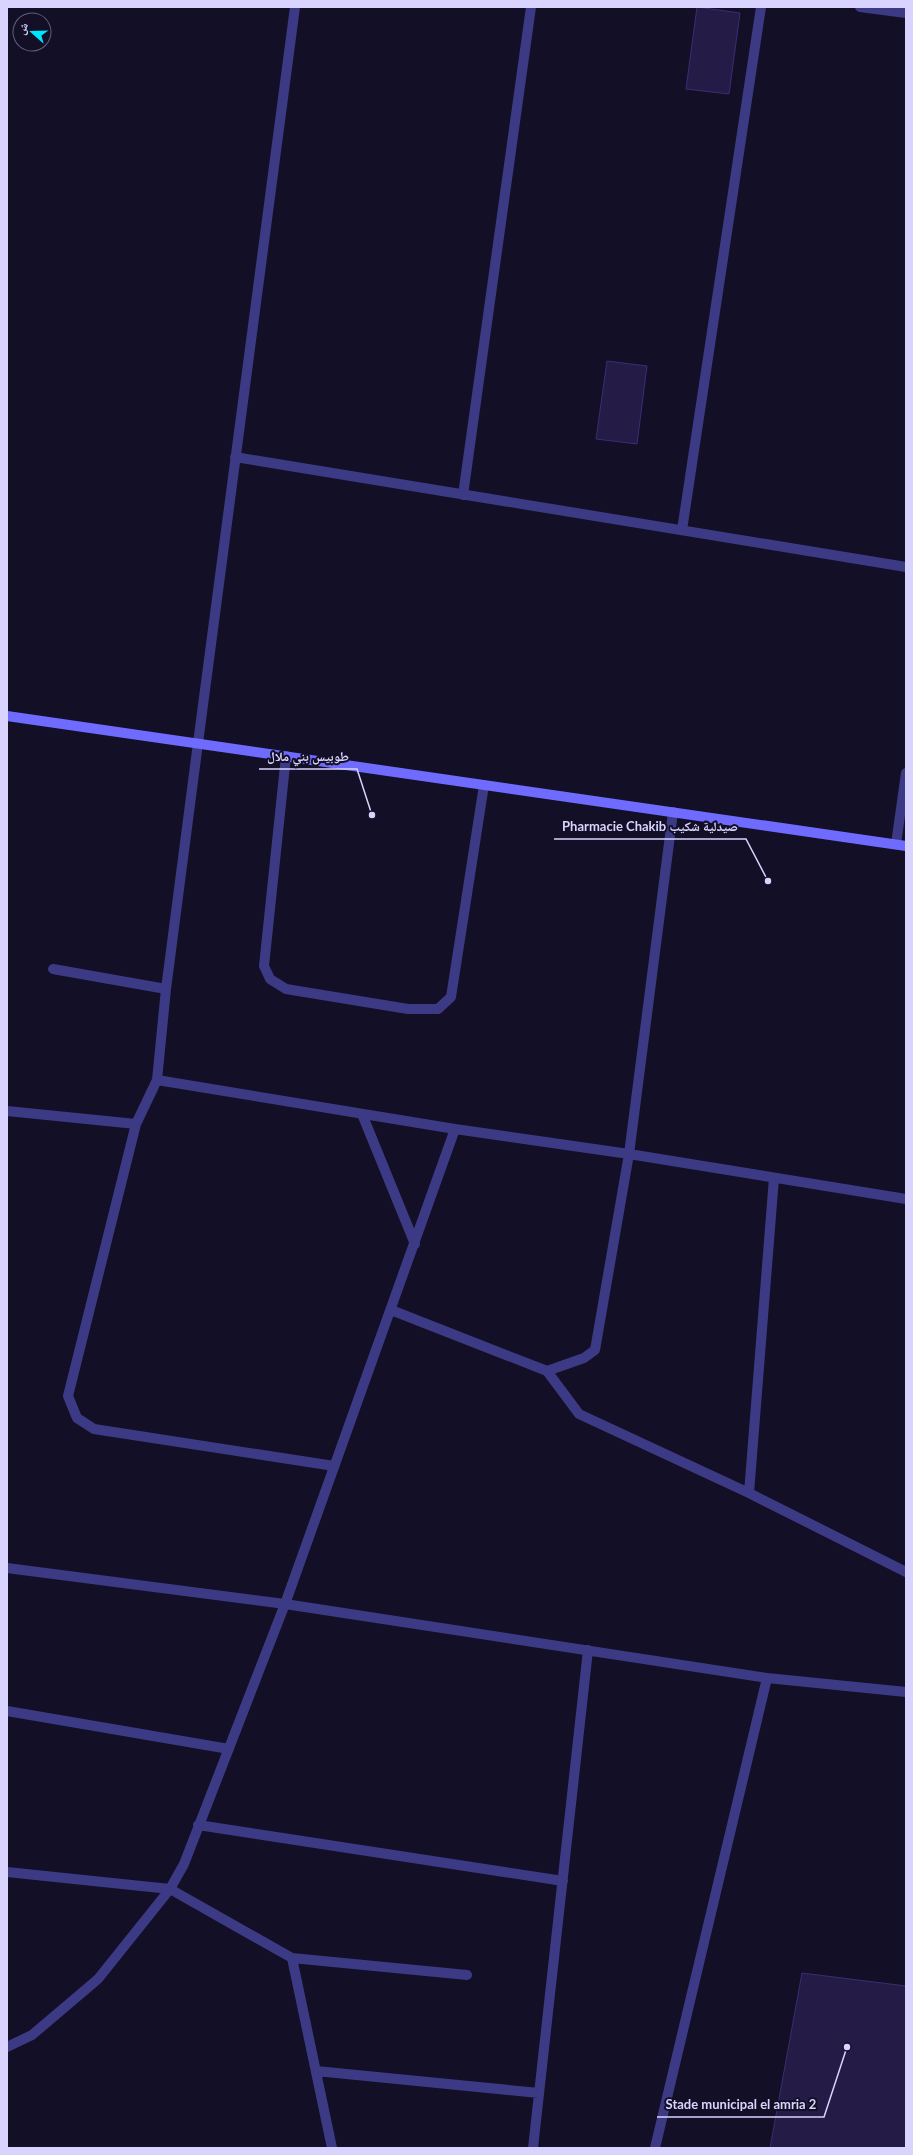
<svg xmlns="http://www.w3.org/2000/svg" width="913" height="2155" viewBox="0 0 913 2155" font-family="Lato,'Noto Naskh Arabic',sans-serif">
	<rect width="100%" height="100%" fill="#130f26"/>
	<path fill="#241b47" stroke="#3b2d73" d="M697,7L740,13L729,94L686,89Z
		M607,361L647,366L637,444L596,439Z
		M802,1973L906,1986V2148H770Z"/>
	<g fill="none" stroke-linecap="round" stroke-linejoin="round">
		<path stroke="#3d3a85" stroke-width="10" d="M295,7L198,743L166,989L157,1080L455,1129
			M860,7L906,13
			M235,457L906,567
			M463,495L531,7
			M682,530L761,7
			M286,756L264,966L270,979L286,989L408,1009H438L451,997L484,785
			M896,844L906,773
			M53,969L166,989
			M7,1111L136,1124L157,1080
			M362,1114L415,1244
			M136,1124L68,1396L77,1418L94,1429L334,1466
			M391,1310L547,1371L579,1414L749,1493L906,1572
			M547,1371L584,1358L595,1350L629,1154L673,812
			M749,1493L774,1178
			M7,1568L285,1604L767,1678L906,1692
			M7,1711L229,1749
			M198,1825L563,1881
			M7,1872L170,1889L292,1958L467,1975
			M292,1958L332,2148
			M7,2047L32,2035L98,1979L170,1889L184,1864L285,1604L455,1129L629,1154L906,1199
			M316,2071L539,2093
			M533,2148L588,1650
			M655,2148L767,1678"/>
		<path stroke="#6f6bff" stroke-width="10" d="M7,716L906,846"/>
	</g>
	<path fill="none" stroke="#d9d4ff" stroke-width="1.5" d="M372 815L357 769H259M768 881L746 839H554M847 2047L824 2117H657"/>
	<g fill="#d9d4ff" stroke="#130f26" stroke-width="1.5">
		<circle cx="372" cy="815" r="4"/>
		<circle cx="768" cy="881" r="4"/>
		<circle cx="847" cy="2047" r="4"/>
	</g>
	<g font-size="13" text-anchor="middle" font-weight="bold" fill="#d9d4ff" stroke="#130f26" stroke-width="4" stroke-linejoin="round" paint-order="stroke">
		<text x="308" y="761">طوبيس بني ملال</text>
		<text x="650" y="831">Pharmacie Chakib صيدلية شكيب</text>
		<text x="741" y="2109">Stade municipal el amria 2</text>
	</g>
	<rect width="913" height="2155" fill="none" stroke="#d9d4ff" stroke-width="16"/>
	<g transform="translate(32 32) rotate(290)"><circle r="19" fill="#130f26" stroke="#625e7d"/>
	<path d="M0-3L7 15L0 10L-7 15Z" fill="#00e5ff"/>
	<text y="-6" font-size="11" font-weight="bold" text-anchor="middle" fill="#d9d4ff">ش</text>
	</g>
</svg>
